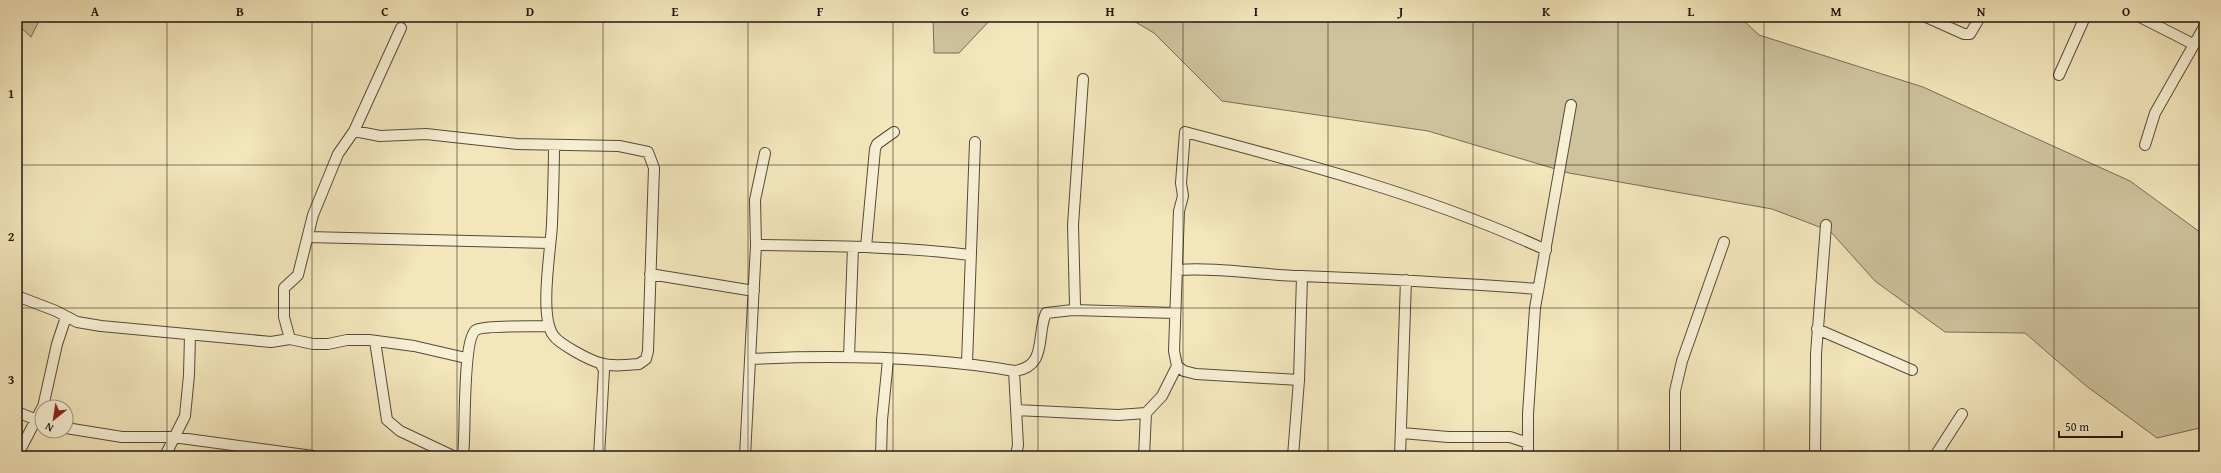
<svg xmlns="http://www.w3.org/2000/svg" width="2221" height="473" viewBox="0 0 2221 473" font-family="'Gentium Book Plus',serif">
	<rect width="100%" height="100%" fill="#f3e6bb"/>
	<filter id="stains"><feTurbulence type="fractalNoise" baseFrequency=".005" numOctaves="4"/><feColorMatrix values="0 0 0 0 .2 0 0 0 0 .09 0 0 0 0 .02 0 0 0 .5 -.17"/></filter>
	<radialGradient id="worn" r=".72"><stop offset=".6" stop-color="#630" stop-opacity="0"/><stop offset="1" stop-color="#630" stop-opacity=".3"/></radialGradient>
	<path fill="#cfc39e" stroke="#786c57" d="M17,17H41L31,37L17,24Z
		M933,17H993L959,53H934Z
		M1127,17H1740L1759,35L1923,87L2130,181L2204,235V427L2157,438L2085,385L2025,333L1945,332L1875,281L1830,231L1772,209L1569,173L1428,131L1222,101L1154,33Z"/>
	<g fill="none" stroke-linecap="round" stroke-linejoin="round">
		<g stroke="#564a3b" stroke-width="12">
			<path id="minor" d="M1926,17L1964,34H1970L1980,17
				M2140,17L2193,44
				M2059,75L2085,17
				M354,131L380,136L426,134L517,144L619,146L648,152L654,168L648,351L646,359L639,364C627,365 611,367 600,363C589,360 559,344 553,335C539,314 551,249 552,224C553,198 554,171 554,145
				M2145,145L2155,113L2204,27
				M308,237L549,243
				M756,245C827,246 899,246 970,255
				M866,247L875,149L877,144L894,132
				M1177,270C1219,267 1260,275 1301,276C1381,279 1459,283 1538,289
				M650,274L754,291
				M17,296L56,311L77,322L101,326L271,342L290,339L313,344H328L347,340H369L414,346L466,358
				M1073,310L1175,313
				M1817,329L1912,370
				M290,339L284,317V288L298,275L313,215L338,154L354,131L401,28
				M375,341L387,420L400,431L453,456
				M849,357L853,247
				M750,359C838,355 927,356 1014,371C1048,367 1036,335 1046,313L1073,310L1075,305L1073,225L1083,79
				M967,363L975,142
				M1014,371L1018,445L1016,456
				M1299,380L1196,374L1184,371L1177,366L1174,351L1179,211L1183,196L1181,183L1185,132C1307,164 1431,197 1546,250
				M43,407L57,344L66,317
				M1016,410L1118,415L1146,413L1162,396L1177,366
				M17,412L42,422
				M66,428L122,437H173L313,456
				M1402,433L1448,437H1510L1528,443
				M17,456L42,408
				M165,456L185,416L189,375L190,335
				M463,456C466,435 462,339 476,330C484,325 536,327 549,326
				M599,456L604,370L600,363
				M745,456L756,245L755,200L765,153
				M881,456L882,420L888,360
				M1144,456L1146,413
				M1293,456L1299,380L1302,276
				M1400,456L1406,280
				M1528,456V414L1535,308L1571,105
				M1675,456V391L1682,361L1724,242
				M1815,456L1816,354L1826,225
				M1935,456L1962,414"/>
		</g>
		<use href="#minor" stroke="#f7efd3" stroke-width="10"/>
	</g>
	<path fill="none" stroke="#211610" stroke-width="1" stroke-opacity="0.55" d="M167,17V456M312,17V456M457,17V456M603,17V456M748,17V456M893,17V456M1038,17V456M1183,17V456M1328,17V456M1473,17V456M1618,17V456M1764,17V456M1909,17V456M2054,17V456M17,165H2204M17,308H2204"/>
	<rect width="2221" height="473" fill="none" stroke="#f3e6bb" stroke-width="44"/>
	<g transform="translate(54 419) rotate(210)"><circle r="19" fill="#f7efd3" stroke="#a19885"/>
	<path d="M0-3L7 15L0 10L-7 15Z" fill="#8f2418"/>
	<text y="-6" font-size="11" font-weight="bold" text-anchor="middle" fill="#211610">N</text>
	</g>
	<path d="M2059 431v6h63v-6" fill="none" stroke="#211610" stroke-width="2"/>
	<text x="2065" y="431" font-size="12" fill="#211610" stroke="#f7efd3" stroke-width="3" paint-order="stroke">50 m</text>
	<rect x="22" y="22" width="2177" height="429" fill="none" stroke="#211610" stroke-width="1.5"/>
	<g font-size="13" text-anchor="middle" font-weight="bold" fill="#211610">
		<text x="95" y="16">A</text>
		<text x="240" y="16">B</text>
		<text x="385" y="16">C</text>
		<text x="530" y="16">D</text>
		<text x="675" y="16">E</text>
		<text x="820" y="16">F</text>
		<text x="965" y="16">G</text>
		<text x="1110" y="16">H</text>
		<text x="1256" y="16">I</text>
		<text x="1401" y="16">J</text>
		<text x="1546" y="16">K</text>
		<text x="1691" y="16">L</text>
		<text x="1836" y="16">M</text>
		<text x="1981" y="16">N</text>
		<text x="2126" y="16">O</text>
		<text x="11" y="98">1</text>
		<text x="11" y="241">2</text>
		<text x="11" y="384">3</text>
	</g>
	<rect width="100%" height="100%" filter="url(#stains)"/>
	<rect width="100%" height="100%" fill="url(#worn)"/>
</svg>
